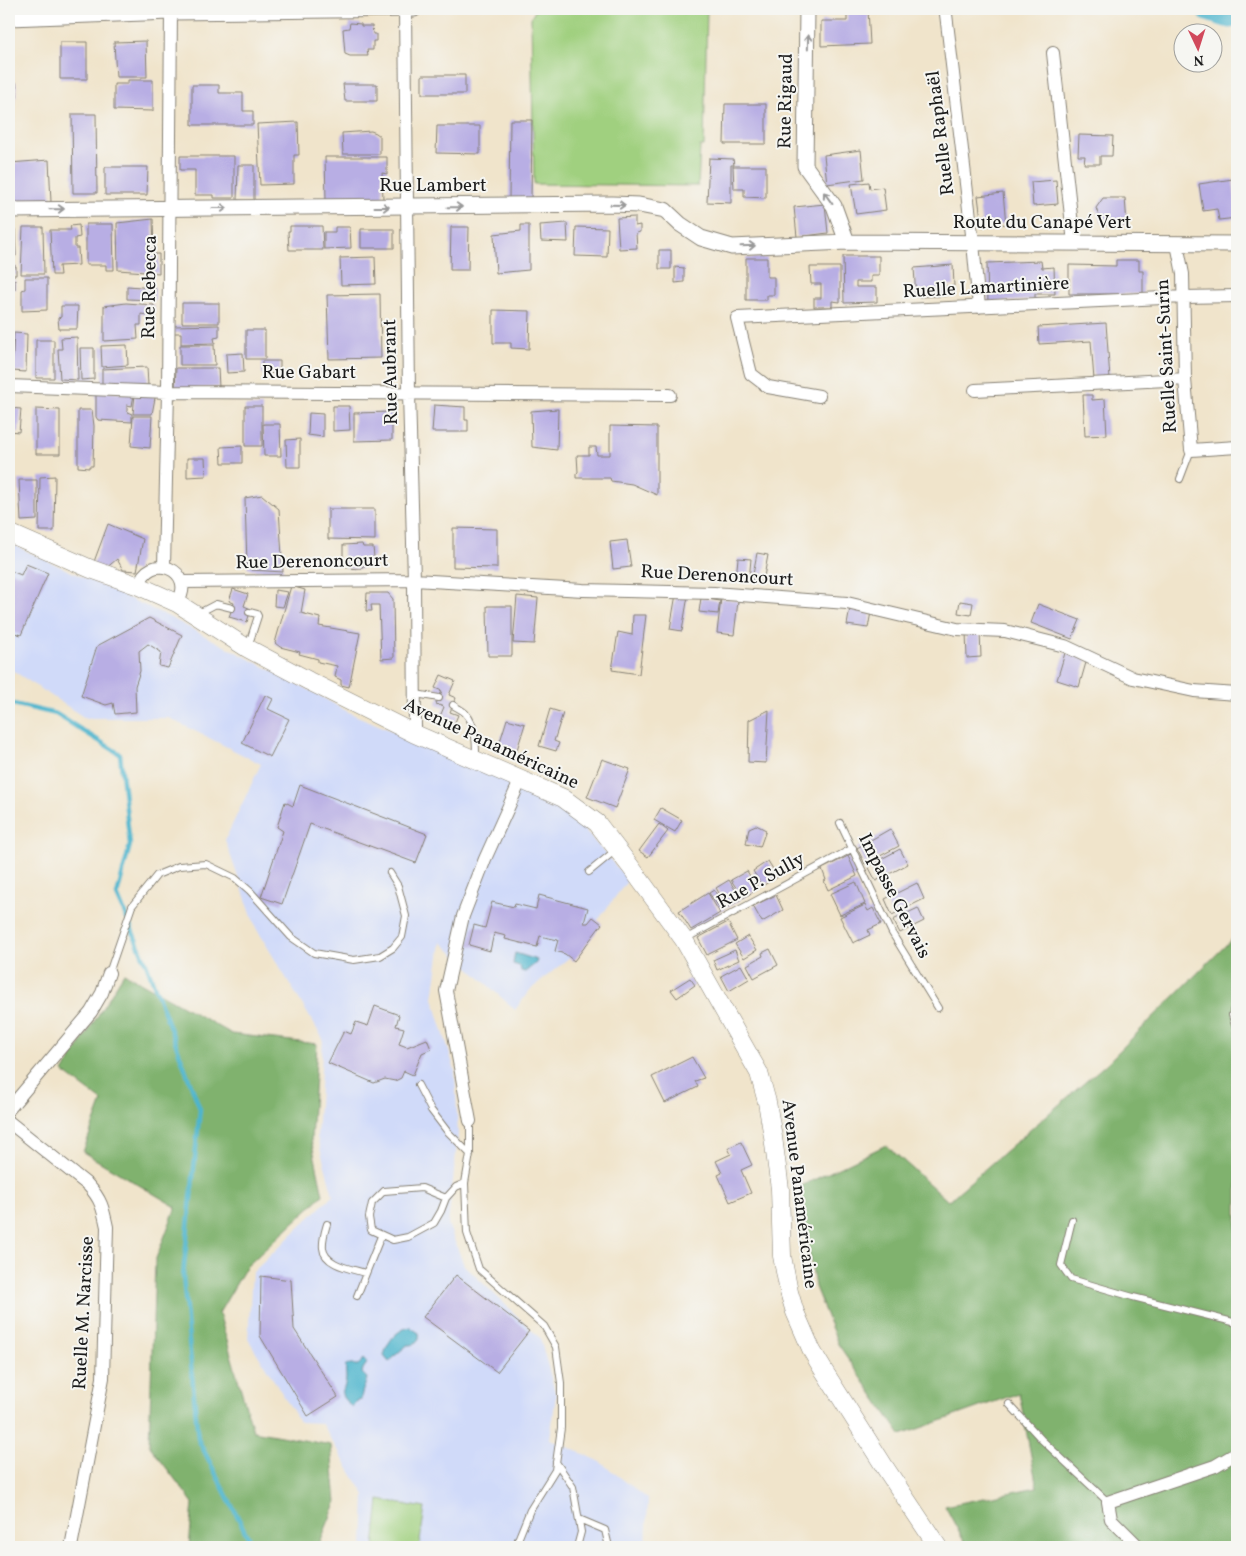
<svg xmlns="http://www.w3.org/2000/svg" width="1246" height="1556" viewBox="0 0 1246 1556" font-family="Vollkorn,serif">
	<rect width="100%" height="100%" fill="#f6f6f2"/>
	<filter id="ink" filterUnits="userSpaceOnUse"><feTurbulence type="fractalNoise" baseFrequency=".02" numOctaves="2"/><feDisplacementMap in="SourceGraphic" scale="10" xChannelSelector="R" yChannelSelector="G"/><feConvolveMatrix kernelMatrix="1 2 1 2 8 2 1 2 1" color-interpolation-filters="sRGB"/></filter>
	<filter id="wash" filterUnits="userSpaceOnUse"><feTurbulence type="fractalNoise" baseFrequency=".0096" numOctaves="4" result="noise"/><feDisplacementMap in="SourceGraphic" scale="20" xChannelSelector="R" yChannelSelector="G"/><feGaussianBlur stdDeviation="1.12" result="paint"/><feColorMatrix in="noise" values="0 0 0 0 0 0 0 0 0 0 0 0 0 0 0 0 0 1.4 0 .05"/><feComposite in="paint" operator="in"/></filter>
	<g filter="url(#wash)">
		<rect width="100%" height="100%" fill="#f0e4cb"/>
		<path fill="#d0daf9" d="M9,543L165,615L311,691L350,713L451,756L534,785L582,827L628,880L571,956L529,991L515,1010L441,942L433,998L455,1071L458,1135L448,1224L464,1265L540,1338L556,1395L550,1439L599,1461L648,1499L646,1547H363L365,1495L321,1423L300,1422L248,1339L252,1273L333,1195L317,1137L323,1039L256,928L225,840L261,764L169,718H85L9,668Z"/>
		<path fill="#a0d07f" stroke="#5e764e" d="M536,9H707L704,146H700L698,186L534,184L531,18Z
			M379,1500L425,1508L419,1547H374Z"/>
		<path fill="#80b26e" stroke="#4e6745" d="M1237,934V1547H967L945,1506L1037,1487L1019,1393L901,1435L838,1344L815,1287L799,1187L886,1145L948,1201L1106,1064Z
			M124,973L232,1034L317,1044L311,1139L323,1195L246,1267L219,1313L253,1431L331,1445L336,1503L318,1547H189L193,1503L149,1445L155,1261L176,1207L83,1152L102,1101L63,1072Z"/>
		<path fill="#4eb5cd" stroke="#356874" d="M515,953L537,960L536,963L525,972L521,971L520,966L513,964Z
			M410,1327L419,1333C420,1342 416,1345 407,1345C405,1348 402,1349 399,1352C395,1355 394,1358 389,1362L384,1356C387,1342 396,1330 410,1327Z
			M364,1359L367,1363L363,1369L362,1373L367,1378C365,1387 361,1392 361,1400L355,1402L352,1407C335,1391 345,1396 346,1378C346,1373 345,1369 346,1365H358Z"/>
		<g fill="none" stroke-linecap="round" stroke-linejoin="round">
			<path stroke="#4eb5cd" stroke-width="4.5" d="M9,703L56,714L120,754L130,845L117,895L146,963L200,1109L183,1276L198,1439L253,1547"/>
			<path stroke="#4eb5cd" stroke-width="25" d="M1208,9L1230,16L1237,15"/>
		</g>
		<g id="blocks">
			<path fill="#b8aee4" d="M847,9H868L870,44L821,46V21H847Z
				M350,23L361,24V26H372L373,34H376V41H373V50H367L368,56H350L345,54L343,29L349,28Z
				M146,41L147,77H116L114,42Z
				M60,42H87V79H60Z
				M422,75H465V94H422Z
				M128,80H153V111L114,110V84H128Z
				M9,82H16L17,97L15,96V113L9,114Z
				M343,84H377V101H345Z
				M192,85H219V93H243V111H253V125H192Z
				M725,104H766V144H724Z
				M72,114H96L97,193H73Z
				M510,120H532L531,199H509Z
				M298,122L299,155H294V184L260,185L257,124Z
				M437,126H480V154L436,153Z
				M371,131L376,133L380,136V154H343L342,133Z
				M1079,135L1113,136L1112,156H1100V164H1084L1085,156H1078Z
				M861,150L864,179L827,184L824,155Z
				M180,156H234V198H214V195H195V170H180Z
				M325,157H387V174L382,173L383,199L326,200Z
				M709,158L733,159L734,165H731V203L707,202Z
				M49,160L51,202L9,203V163Z
				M238,165H254V201L237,200Z
				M733,166H766V198L744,197V189H734Z
				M105,167H148L147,195H105Z
				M1233,179L1237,218L1219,220L1217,209L1203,211L1199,184Z
				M1056,180L1058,204L1033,206L1031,182Z
				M869,182L870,189L883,187L886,210L856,214L851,184Z
				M1003,193L1006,224L982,227L978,196Z
				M1103,198H1125L1127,224L1106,225L1101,222L1096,208Z
				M825,204L828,233L797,237L794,207Z
				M635,217V226L640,225V232L636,233L637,248L619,249L617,218Z
				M153,219L154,254H159V273L118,270L117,223Z
				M567,223L568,242L541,241L540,225Z
				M86,224H113L114,270H106V265H86Z
				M79,225L80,237L75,238V248H78L79,265L59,266L60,275H52L50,230H71L70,226Z
				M521,225H529V270L496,273L494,234L521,231Z
				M290,226H322L323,250H289L288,231H290Z
				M23,227H43L44,274H21Z
				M335,227H350L351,248L324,249V232H335Z
				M451,227H469L468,270H450Z
				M576,227L608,228L607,257L575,256Z
				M9,229H15L16,256L9,257Z
				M361,229H394V248H361Z
				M659,250H671V269H659Z
				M843,256H879V276H871V282H856V287H877V302L844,303Z
				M375,257L376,284L341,285L340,258Z
				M746,258H767V277H774V295H767V300H746Z
				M1116,260H1139V271H1143V294H1069V265L1116,266Z
				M1041,261L1042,268L1054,267L1055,294H1035V300L988,302L987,263Z
				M953,265L954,286H945L946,296L916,297L914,268Z
				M9,266H16V275H9Z
				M675,267L684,268V282L675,283Z
				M810,267H840V302L832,301V307H814V298H821V284H811Z
				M25,278H47V310L22,311V290L25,289Z
				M15,280V289L9,290V281Z
				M127,286L155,288V300L127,299Z
				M380,294L381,358L329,359L327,295Z
				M126,303L154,305V316L141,314V325H137L138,339L104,341V306Z
				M182,303H219V323H182Z
				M61,306H78L77,329H59L58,318L61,317Z
				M493,310L530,311L529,349L511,348V343H493Z
				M1106,323L1110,379L1094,380L1091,341L1039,344L1038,327Z
				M219,325V337L214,338L215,343L181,344V333H174V326Z
				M246,330H265V359H246Z
				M14,333L27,334L26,372L12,371Z
				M77,337L78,380L60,379L58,349H62L61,338Z
				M36,340H54V378H36Z
				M127,345L128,365L102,367L101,346Z
				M180,345H214L215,365H180Z
				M80,348H94V379L81,380Z
				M243,353L244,372L227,373L226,354Z
				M262,361H280V373L262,374Z
				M147,367L148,385L102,386V369Z
				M176,368H218L219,387L175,390Z
				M96,391L134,394L132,406L127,405V412L132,414V422L98,420L96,417Z
				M135,394H150L155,398L152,414H133Z
				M1083,395H1092V400L1105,399L1107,435L1085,436Z
				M434,405L465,407V420H468V432H432Z
				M245,406H262V446H245Z
				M333,406H349L350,430L333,431Z
				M9,408L21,409L19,432L9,431Z
				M36,409L60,410V454H36Z
				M558,409L557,450L532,447L531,411Z
				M78,410H92L94,426L93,466H89V468L78,467Z
				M392,412V440L354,441V413Z
				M309,413L323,414V437L308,435Z
				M133,416H152L150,448L131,446Z
				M263,424H280L281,456H264Z
				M610,426L657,427V495L632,484L611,481L610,478H576V474L578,472L577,455H589V447H596L597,455H610Z
				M300,439V467H287L286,440Z
				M242,446V463H222L221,447Z
				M187,458H205L206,476L187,477Z
				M55,476L54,531H39L40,477Z
				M19,480H37V520L21,521Z
				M262,495L279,509L283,572L251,570L247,566L245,498Z
				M328,509H375V540L328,539Z
				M108,524L143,539L137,571L123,570L117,559L105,569L92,567Z
				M453,528L497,529V568L453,567Z
				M627,540L631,567L613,569L610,542Z
				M362,544L363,547H373L374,557L370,558V566H362V569L346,568L343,564V545Z
				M757,553L768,555L763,582L752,580Z
				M738,558L751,559L749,580L736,578Z
				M26,564L48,573L21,635L12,632L9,640V572L10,573L11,571L21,575Z
				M291,586L305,590L301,613L320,618L319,626L360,633L349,687L341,685V680L335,677L337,666L318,662V659L299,654L300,652L280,647L275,643Z
				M233,589L248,594L244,606L251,609L247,622L229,617L234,603L229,601Z
				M275,590L288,592L283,607L274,606Z
				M367,593H388L393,599L394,658L381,659L379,605H371L372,611H366Z
				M676,594L688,596L682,631L670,629Z
				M517,596L538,598L534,644L513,643Z
				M701,598L720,601L718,614L699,612Z
				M721,598L738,601L734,635L717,633Z
				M960,601L973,603L971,615L958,613Z
				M1038,604L1080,620L1072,639L1031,623Z
				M487,606H512V656H488Z
				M850,608L871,612L868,628L847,625Z
				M633,615H646L639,674L612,670L618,632L632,635Z
				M149,618L182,635L168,668L159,666L161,652L148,644L139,651L140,671L135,686L136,712L115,714L113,703L106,705L81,696L97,646Z
				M980,631L981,657L967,658L966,632Z
				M1065,653L1087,659L1079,687L1057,680Z
				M441,675L455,681L449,695L456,698L450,712L458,715L453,727L438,721L444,707L436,704L442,691L435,688Z
				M265,695L273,699L268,709L289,719L270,757L242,743Z
				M550,709L563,713L554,741L559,743L556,751L539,746Z
				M769,710L766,763L748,762L749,720Z
				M507,719L525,724L516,753L498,748Z
				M602,759L630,769L615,808L587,797Z
				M300,785L427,834L416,863L310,824L282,904L261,897L283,831L277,827L285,802L293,806Z
				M661,808L682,820L675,832L654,820Z
				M659,824L668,831L648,857L639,851Z
				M756,825L766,830L760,847L746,844L749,828Z
				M890,829L899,846L865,864L857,848Z
				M900,849L908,864L876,881L868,866Z
				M848,856L857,876L828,890L824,881L826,880L822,869Z
				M768,861L778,877L762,886L753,871Z
				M747,871L758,889L743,898L731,880Z
				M729,880L741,899L728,907L716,888Z
				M856,882L865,904L840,915L830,894Z
				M917,883L924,899L892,915L885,899Z
				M714,890L726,909L722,911L709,893Z
				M708,893L720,913L691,930L679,911Z
				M539,895L588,908L584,923H588L593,917L602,924L574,961L565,954L555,951L558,940L540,936L537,947L505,939L506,936L494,933L490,951L469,945L474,925L485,928L492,902L514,907L515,904L536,909Z
				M776,895L783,910L762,922L753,906Z
				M865,905L868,911L873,908L881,924L868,930L870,935L853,943L840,917Z
				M918,908L924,921L900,933L893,920Z
				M728,922L737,940L707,955L698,938Z
				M748,936L757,950L744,958L735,944Z
				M770,949L778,965L754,978L747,965L763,956L762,953Z
				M735,950L739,960L717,970L713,960Z
				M741,965L749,979L729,991L721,976Z
				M690,978L695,985L677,998L671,990Z
				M375,1006L399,1015L396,1026L404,1028L399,1044L407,1047L427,1039L431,1049L422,1053L413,1075L404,1071L401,1078L395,1081L385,1079L374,1083L328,1063L344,1031L351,1034L356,1022L368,1026Z
				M692,1057L704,1078L695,1081L698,1087L665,1103L652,1077Z
				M741,1142L752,1165L741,1170L751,1193L730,1202L718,1175L722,1173L716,1161L731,1154L728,1148Z
				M456,1275L529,1331L497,1372L423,1317Z
				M261,1276L291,1280L294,1329L338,1397L308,1416L260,1336Z"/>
		</g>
	</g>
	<g filter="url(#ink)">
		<use href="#blocks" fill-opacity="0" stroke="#868074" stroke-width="1"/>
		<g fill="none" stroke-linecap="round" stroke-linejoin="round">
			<g stroke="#868074" stroke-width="8">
				<path id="service" d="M1180,479L1191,450
					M197,614L216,604L232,608
					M248,647L258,616L257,614L249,612
					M416,694L439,698
					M453,705C457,708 463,710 466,714C476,725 476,744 476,757
					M840,823L892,933L938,1008
					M589,872L617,849
					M685,939L853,848
					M109,973L132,906L157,875L179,866L206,864L235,878L250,891L291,937L314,953L354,960L380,956L393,948L402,937L406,916L398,886L390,873
					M1237,995L1232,1015L1237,1032
					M418,1085L431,1110L447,1131L470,1154
					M470,1121V1154L465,1183L467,1233L479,1269L544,1326L556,1347L561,1383V1428L555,1470L530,1510L515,1547
					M446,1198L441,1211L434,1223L408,1237L393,1240L371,1230L369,1217L372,1203L384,1191L422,1188L446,1198L456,1187L465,1183
					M1072,1220L1061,1265L1071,1279L1133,1297L1237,1323
					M327,1224C325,1231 322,1240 323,1248C324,1265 352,1269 365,1273
					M357,1296L381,1236
					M1009,1404L1042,1440L1108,1502
					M556,1462L573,1487L581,1532L577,1547
					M579,1519L605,1530L609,1547"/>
			</g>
			<g stroke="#868074" stroke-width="14">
				<path id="minor" d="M405,9L409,393L414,580L415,734
					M946,14L973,243L979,307
					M1053,53L1074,243
					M1177,244L1183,274L1185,379L1191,450L1237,447
					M9,386L168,392L670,395
					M975,390L1185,379
					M819,396L768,387L751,374L737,318L1184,297L1237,296
					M164,567L168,392L171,9
					M182,582L414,580L583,590L714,593L847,603L957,629L1005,631L1065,646L1133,678L1194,691L1237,694
					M139,586C147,550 199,570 177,603
					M9,1109L91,1012L102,993L109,973
					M470,1121L446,991L463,916L485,859L521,779
					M9,1122L88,1185C101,1199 103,1208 107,1227L103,1378L71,1547
					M1139,1547L1111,1519L1108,1502L1215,1466L1237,1453"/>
			</g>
			<g stroke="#868074" stroke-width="17">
				<path id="tertiary" d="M807,9L805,166L834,206L847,242
					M9,18L171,12L414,9
					M9,210L612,204L639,205L665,210L680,224L701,238L732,247L847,242L1237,244"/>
			</g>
			<g stroke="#868074" stroke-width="19">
				<path id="secondary" d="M9,533L91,569L139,586L177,603L247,648L309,681L415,734L563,798L597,823L630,866L684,940L759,1073L767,1102L773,1137L780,1189L782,1256L789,1292L795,1312L812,1351L824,1371L886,1469L938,1547"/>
			</g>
			<use href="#service" stroke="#fff" stroke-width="6"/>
			<use href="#minor" stroke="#fff" stroke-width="12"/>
			<use href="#tertiary" stroke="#fff" stroke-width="15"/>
			<use href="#secondary" stroke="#fff" stroke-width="18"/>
		</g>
		<defs><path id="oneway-shaft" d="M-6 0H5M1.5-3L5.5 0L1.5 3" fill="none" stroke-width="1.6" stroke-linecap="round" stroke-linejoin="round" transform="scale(1.25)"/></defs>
		<g stroke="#999">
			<use href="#oneway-shaft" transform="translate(808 42) rotate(-89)"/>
			<use href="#oneway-shaft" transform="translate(828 198) rotate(-126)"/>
			<use href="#oneway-shaft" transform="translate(618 205) rotate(1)"/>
			<use href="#oneway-shaft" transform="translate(382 207)"/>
			<use href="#oneway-shaft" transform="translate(455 207) rotate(-1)"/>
			<use href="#oneway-shaft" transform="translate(220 208)"/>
			<use href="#oneway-shaft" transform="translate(57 209) rotate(-1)"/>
			<use href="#oneway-shaft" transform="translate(748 246) rotate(-2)"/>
		</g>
	</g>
	<g text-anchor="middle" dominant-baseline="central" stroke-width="4" stroke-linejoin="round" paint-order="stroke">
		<g font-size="19" fill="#1c1c1c" stroke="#f6f6f2">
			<text transform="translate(786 101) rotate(-89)">Rue Rigaud</text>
			<text transform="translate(941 133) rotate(-97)">Ruelle Raphaël</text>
			<text x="433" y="186">Rue Lambert</text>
			<text x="1042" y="223">Route du Canapé Vert</text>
			<text transform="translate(150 287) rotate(-89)">Rue Rebecca</text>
			<text transform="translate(986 288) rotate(-3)">Ruelle Lamartinière</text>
			<text transform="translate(1167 356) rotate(-93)">Ruelle Saint-Surin</text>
			<text transform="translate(391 372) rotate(-91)">Rue Aubrant</text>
			<text x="309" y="373">Rue Gabart</text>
			<text transform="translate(312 562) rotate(-1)">Rue Derenoncourt</text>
			<text transform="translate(717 576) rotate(3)">Rue Derenoncourt</text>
			<text transform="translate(491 744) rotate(25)">Avenue Panaméricaine</text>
			<text transform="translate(761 881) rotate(-29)">Rue P. Sully</text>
			<text transform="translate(894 896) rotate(63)">Impasse Gervais</text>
			<text transform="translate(799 1194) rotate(83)">Avenue Panaméricaine</text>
			<text transform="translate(84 1313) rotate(-87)">Ruelle M. Narcisse</text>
		</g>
	</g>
	<rect width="1246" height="1556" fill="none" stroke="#f6f6f2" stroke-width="30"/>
	<g transform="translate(1198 48) rotate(176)"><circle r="24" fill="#f6f6f2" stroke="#9f9f9c"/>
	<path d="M0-4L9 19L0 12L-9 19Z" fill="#d1495b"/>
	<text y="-8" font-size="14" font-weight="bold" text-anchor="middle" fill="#1c1c1c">N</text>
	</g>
</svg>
